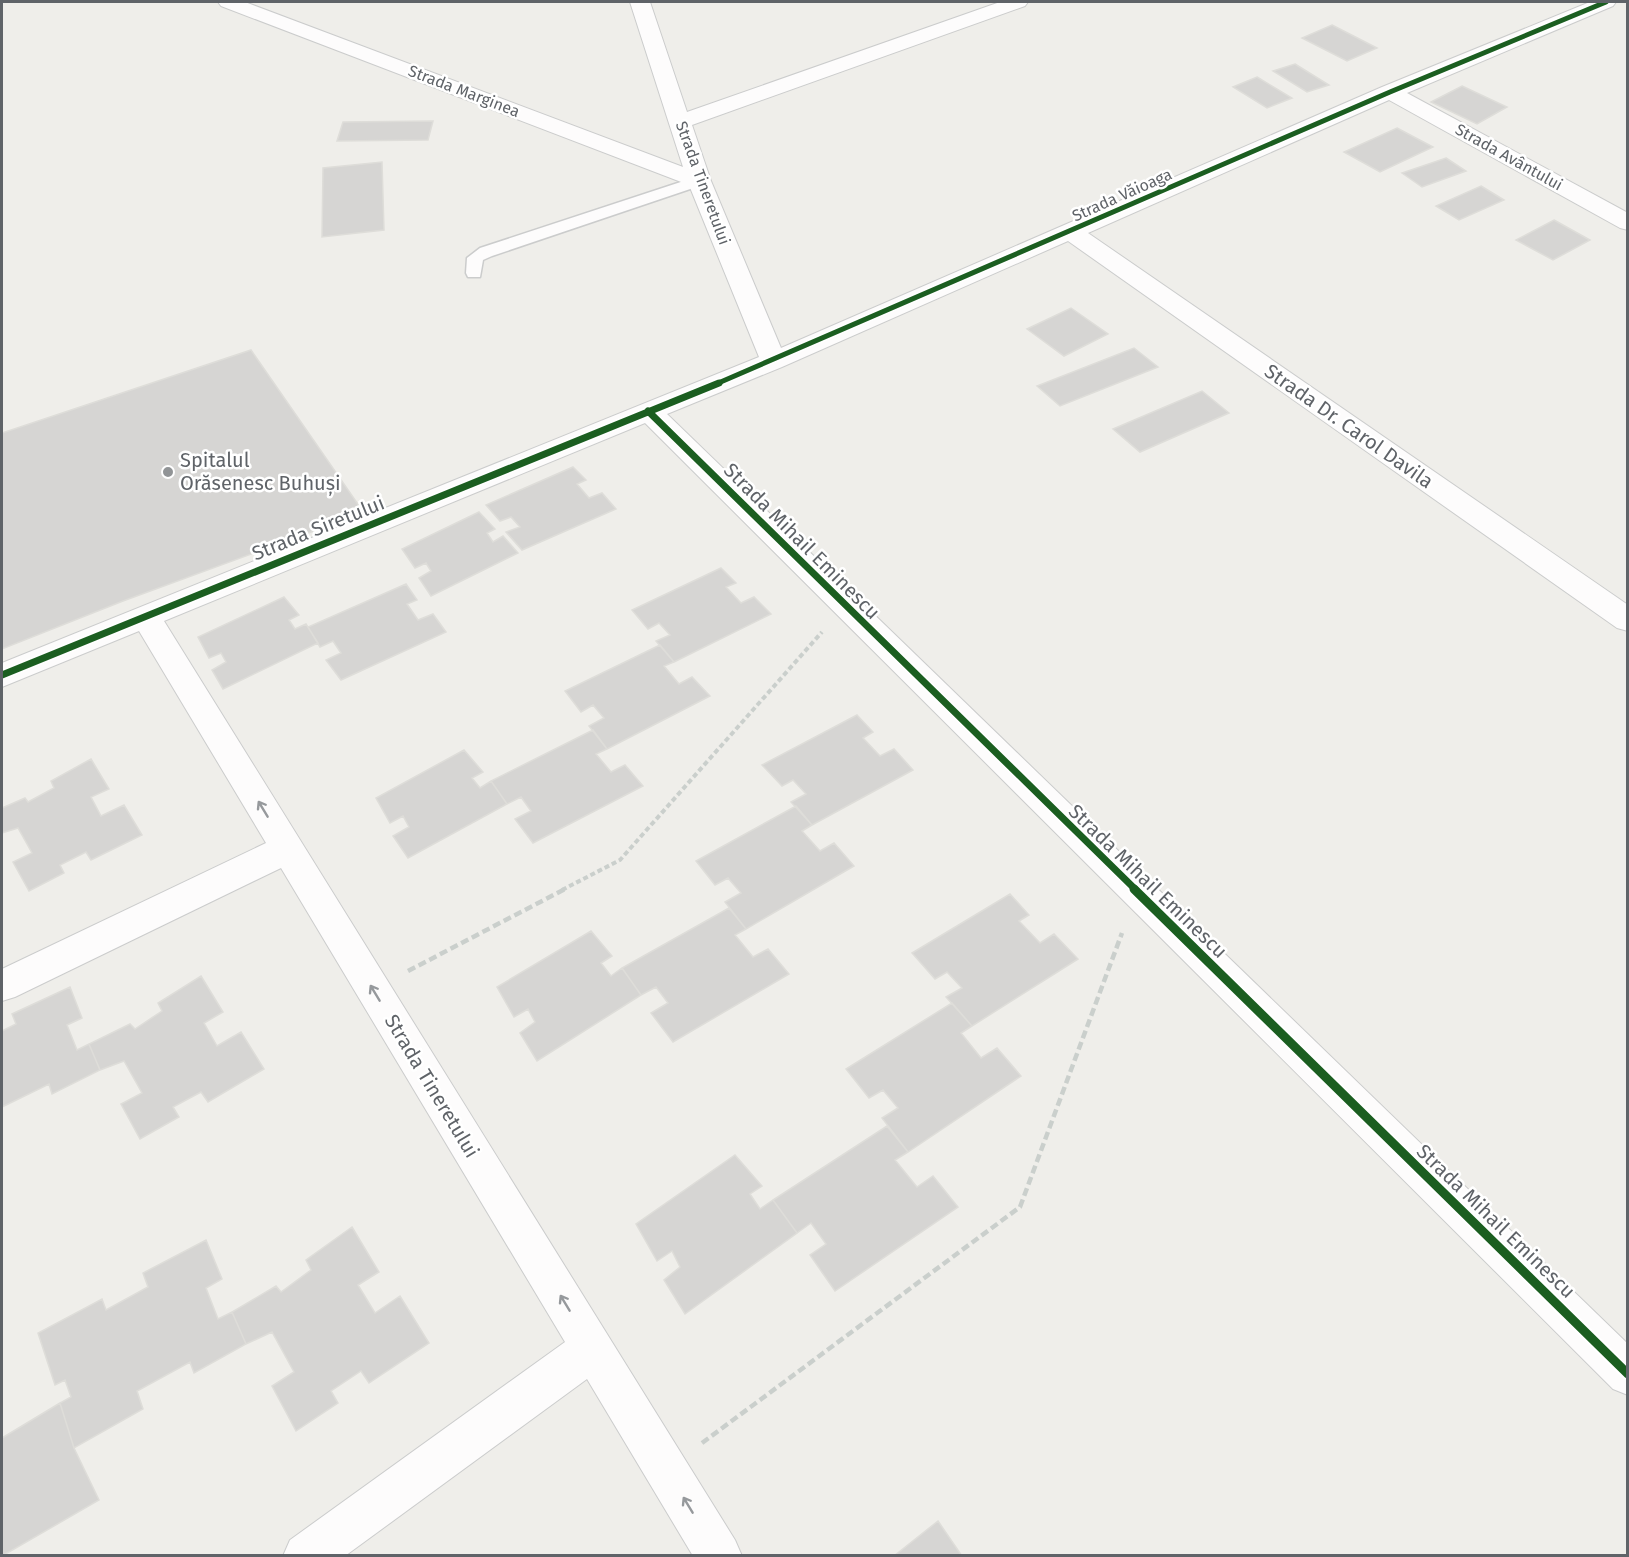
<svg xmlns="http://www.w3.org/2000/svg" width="1629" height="1557" viewBox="0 0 1629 1557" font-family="'Fira Sans',sans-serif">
	<rect width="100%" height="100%" fill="#efeeea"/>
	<path fill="#d6d5d3" stroke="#deddd9" stroke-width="1.5" d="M1332,25L1377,48L1347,61L1302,38Z
		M1295,64L1329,85L1307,92L1273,71Z
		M1257,77L1292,98L1267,108L1233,87Z
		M1462,86L1507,107L1477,124L1431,102Z
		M433,121L428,140L337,141L343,122Z
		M1397,128L1433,147L1380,172L1344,152Z
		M1446,158L1466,171L1422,187L1402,173Z
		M382,162L384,230L322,237L323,168Z
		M1481,186L1504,200L1459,220L1436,206Z
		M1554,220L1590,240L1553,260L1516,240Z
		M1071,308L1108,334L1064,356L1027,329Z
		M1134,348L1158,367L1060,406L1037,386Z
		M251,350L362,510L322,528L123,601L2,649V433Z
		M1202,391L1229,413L1140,452L1113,429Z
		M573,467L586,480L577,484L589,498L602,493L616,509L522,550L506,532L520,527L511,517L500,521L486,505Z
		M479,512L495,529L487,533L493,542L503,536L518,553L431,596L419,578L431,571L426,563L415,568L402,549Z
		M721,568L736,583L726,587L741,603L754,597L771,614L674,662L656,641L670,635L659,623L648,629L632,610Z
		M406,584L417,600L407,604L418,620L433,614L446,632L341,680L326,660L341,653L333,641L320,647L308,627Z
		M284,597L299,615L289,620L295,629L306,624L318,643L223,689L212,670L226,662L221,653L209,658L198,637Z
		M660,645L674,662L664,666L679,684L692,677L710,696L607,749L589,726L604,718L593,705L581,712L565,691Z
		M857,715L873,732L863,738L880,756L894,749L913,770L812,825L791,802L806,794L793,780L782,786L762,765Z
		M593,730L607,749L596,754L611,772L625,765L643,786L533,843L515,819L531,811L521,797L507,804L491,781Z
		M464,750L483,772L472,778L480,788L491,781L507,804L408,858L393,836L409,827L403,816L390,823L376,798Z
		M91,759L109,789L91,797L101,816L124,805L142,835L91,860L86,852L60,865L64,873L29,891L13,862L32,853L18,828L2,833V808L25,798L28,802L54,788L51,781Z
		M796,806L812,825L802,831L820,851L834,843L854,866L746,929L725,902L741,893L728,878L715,885L696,861Z
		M1010,894L1029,915L1019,921L1040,943L1054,934L1078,959L972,1026L946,997L962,988L947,972L935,979L912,953Z
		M729,908L746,929L735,935L753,957L768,949L789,974L673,1042L651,1013L668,1003L656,987L641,995L622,968Z
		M591,931L612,956L601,963L611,976L622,968L641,995L537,1061L520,1033L535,1022L528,1009L514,1017L497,987Z
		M201,976L223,1012L204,1023L217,1046L241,1032L264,1069L208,1102L201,1092L173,1107L179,1117L140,1139L121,1104L142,1093L124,1061L100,1070L89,1044L130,1024L135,1029L162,1011L158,1003Z
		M70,987L82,1018L67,1025L77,1050L89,1044L100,1070L52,1094L49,1084L2,1107V1031L16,1024L12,1014Z
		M952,1003L972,1026L961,1033L981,1058L997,1048L1021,1076L908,1152L882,1118L898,1108L883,1090L869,1098L846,1069Z
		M887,1126L908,1152L895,1160L917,1187L933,1176L958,1207L835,1291L810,1255L826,1244L811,1223L797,1233L773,1200Z
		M735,1155L762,1186L750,1194L760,1209L773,1200L797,1233L685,1314L664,1280L680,1267L672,1251L657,1261L636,1224Z
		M352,1227L379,1272L358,1285L375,1313L400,1296L429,1343L369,1383L361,1371L331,1391L338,1403L296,1431L272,1386L294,1372L272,1332L246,1344L232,1312L276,1286L281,1292L311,1270L306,1260Z
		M206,1240L222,1279L206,1288L218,1319L232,1312L246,1344L194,1373L190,1362L137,1391L143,1409L74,1448L60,1403L71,1397L65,1380L55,1385L38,1333L102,1299L106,1310L148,1287L143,1273Z
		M60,1403L74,1448L99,1500L2,1556V1438Z
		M938,1521L962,1556H894Z"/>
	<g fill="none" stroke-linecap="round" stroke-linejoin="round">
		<g stroke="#cbcccc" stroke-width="3">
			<path id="service" d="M699,176L707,181L705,184L492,256L483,260L480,277H468L466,273L467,258L480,248Z"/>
		</g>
		<g stroke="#cbcccc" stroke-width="2">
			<path id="minor" d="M218,2H245L683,167L630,2H650L687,112L1000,2H1028L1025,6L692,125L711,181L781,348L1382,87L1590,2H1616L1613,6L1407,93L1628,213V230L1620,228L1389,100L1088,233L1628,605V631L1617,628L1068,241L782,367L667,414L1628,1344V1395L1613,1389L645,423L164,621L735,1540L742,1556H693L587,1379L345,1556H283L290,1540L565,1342L281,868L15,997L2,1001V969L266,843L139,631L2,687V663L759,357L689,185L221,6Z"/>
		</g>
		<path stroke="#cacfcc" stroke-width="4" stroke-dasharray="5 3" stroke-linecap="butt" d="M562,890L620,860L822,632"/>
		<path stroke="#cacfcc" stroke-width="4.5" stroke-dasharray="8 4" stroke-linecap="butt" d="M408,971L565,889
			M702,1443L1020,1207L1122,933"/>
		<use href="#service" fill="#fdfcfc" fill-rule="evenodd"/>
		<use href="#minor" fill="#fdfcfc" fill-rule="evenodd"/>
		<g stroke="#fff" stroke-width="8">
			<path id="cycleway-far2" d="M716,384L1390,92L1606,2"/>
		</g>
		<g stroke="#fff" stroke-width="10">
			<path id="cycleway-far1" d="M648,411L1136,890
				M2,675L719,383"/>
		</g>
		<g stroke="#fff" stroke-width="13">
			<path id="cycleway" d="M1134,889L1628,1374"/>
		</g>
		<use href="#cycleway-far2" stroke="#1b5e20" stroke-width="5"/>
		<use href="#cycleway-far1" stroke="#1b5e20" stroke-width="7"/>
		<use href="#cycleway" stroke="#1b5e20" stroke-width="9"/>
	</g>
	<defs><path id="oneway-shaft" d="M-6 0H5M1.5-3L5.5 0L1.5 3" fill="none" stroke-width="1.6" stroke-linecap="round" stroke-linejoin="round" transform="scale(1.5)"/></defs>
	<g stroke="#96999c">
		<use href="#oneway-shaft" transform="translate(263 809) rotate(-121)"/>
		<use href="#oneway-shaft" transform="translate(375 993) rotate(-121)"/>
		<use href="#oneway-shaft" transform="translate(565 1303) rotate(-121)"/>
		<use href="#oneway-shaft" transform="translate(688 1505) rotate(-121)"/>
	</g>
	<circle fill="#919496" stroke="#fff" stroke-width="2" cx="168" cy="472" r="6"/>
	<g text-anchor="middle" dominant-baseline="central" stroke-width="5" stroke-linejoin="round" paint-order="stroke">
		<g font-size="16" fill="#5f6368" stroke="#fff">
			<text transform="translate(464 91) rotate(21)">Strada Marginea</text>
			<text transform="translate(1509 157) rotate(29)">Strada Avântului</text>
			<text transform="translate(703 183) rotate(70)">Strada Tineretului</text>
			<text transform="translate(1122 195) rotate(-24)">Strada Văioaga</text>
		</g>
		<g font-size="20" fill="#5f6368" stroke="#fff">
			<text transform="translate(1349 426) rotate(35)">Strada Dr. Carol Davila</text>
			<text transform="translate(318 528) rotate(-22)">Strada Siretului</text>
			<text transform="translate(802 541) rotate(45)">Strada Mihail Eminescu</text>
			<text transform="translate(1148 881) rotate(44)">Strada Mihail Eminescu</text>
			<text transform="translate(432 1086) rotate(59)">Strada Tineretului</text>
			<text transform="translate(1496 1221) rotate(44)">Strada Mihail Eminescu</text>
		</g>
		<g font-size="20" fill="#5f6368" stroke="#fff" text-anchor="start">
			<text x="180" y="460">Spitalul<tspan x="180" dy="23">Orăsenesc Buhuși</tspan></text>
		</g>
	</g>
	<rect width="1629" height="1557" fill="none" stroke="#5f6368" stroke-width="6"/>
</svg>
